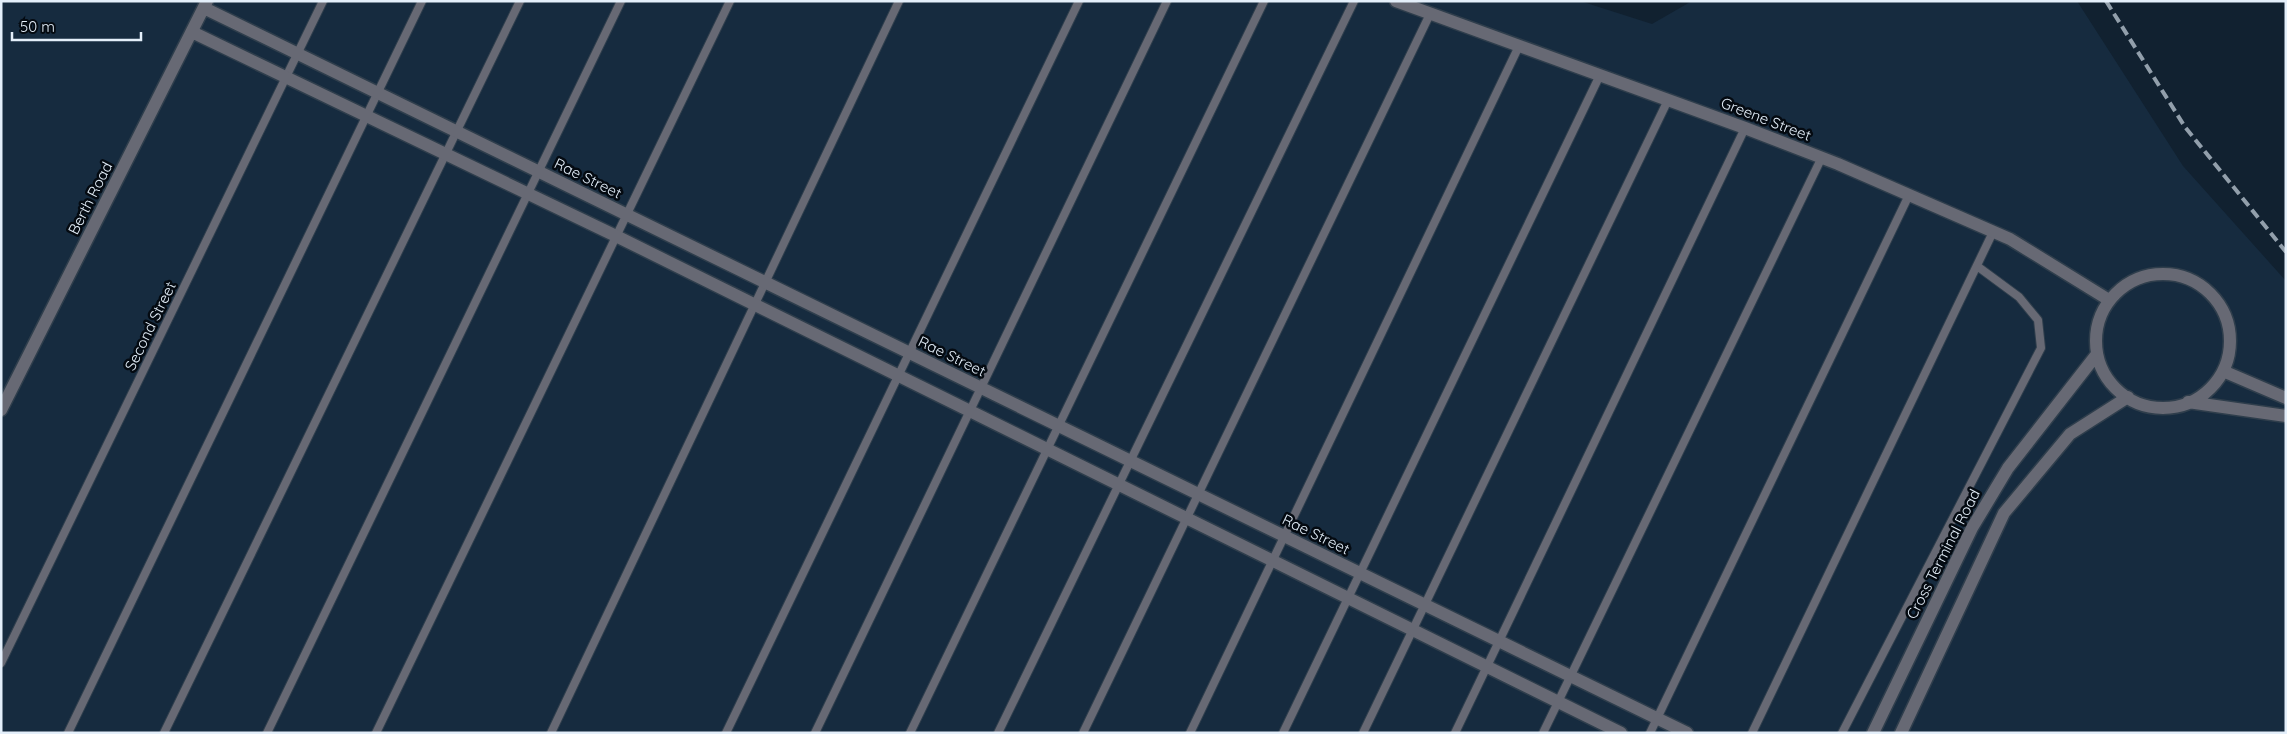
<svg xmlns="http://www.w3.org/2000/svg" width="2287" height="734" viewBox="0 0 2287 734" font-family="Quicksand,sans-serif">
	<rect width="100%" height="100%" fill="#112130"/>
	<path fill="#162b3f" d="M1,1H1580L1652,24L1692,1H2077L2183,166L2286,281V733H1Z"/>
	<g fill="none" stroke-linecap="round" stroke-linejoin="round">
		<g stroke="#2f3e4c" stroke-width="10">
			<path id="lane" d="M1,663L323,1
				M68,733L422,1
				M164,733L520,1
				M267,733L621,1
				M376,733L730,1
				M551,733L899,1
				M726,733L1079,1
				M815,733L1167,1
				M910,733L1264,1
				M998,733L1354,1
				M1083,733L1430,14
				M1190,733L1519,46
				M1283,733L1600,75
				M1363,733L1668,100
				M1455,733L1745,128
				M1543,733L1822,157
				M1650,733L1909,195
				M1752,733L1993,232
				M1842,733L2041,348L2038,320L2019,297L1977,266"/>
		</g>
		<g stroke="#2f3e4c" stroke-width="15">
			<path id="street" d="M1396,1L1745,128L1838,164L2010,239L2109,300
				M204,8L1687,733
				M192,32L616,236L1621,733
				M2096 341a67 67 0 1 1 134 0a67 67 0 1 1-134 0Z
				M2223,371L2286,398
				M2188,402L2286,416
				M1,410L207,1
				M1873,733L1972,528L2008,468L2097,354
				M1901,733L2004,513L2070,434L2128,397"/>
		</g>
		<use href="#lane" stroke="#676974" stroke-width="8"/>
		<use href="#street" stroke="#676974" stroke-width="12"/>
		<path stroke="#929fab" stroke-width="4" stroke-dasharray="10 5" stroke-linecap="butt" d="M2106,1L2185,127L2286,252"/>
	</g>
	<g text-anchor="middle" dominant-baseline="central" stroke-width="5" stroke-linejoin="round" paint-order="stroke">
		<g font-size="15" fill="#e4effa" stroke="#040a11">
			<text transform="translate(1766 119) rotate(21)">Greene Street</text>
			<text transform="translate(588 178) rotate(26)">Rae Street</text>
			<text transform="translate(90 198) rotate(-63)">Berth Road</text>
			<text transform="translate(150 326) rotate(-64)">Second Street</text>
			<text transform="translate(952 356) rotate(26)">Rae Street</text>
			<text transform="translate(1316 534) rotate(26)">Rae Street</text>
			<text transform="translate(1943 554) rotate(-63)">Cross Terminal Road</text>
		</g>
	</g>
	<rect width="2287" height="734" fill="none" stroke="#e4effa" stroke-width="5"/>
	<path d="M12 32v8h129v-8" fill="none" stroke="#e4effa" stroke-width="2.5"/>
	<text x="20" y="32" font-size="15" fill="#e4effa" stroke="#040a11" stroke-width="4" paint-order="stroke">50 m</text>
</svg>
